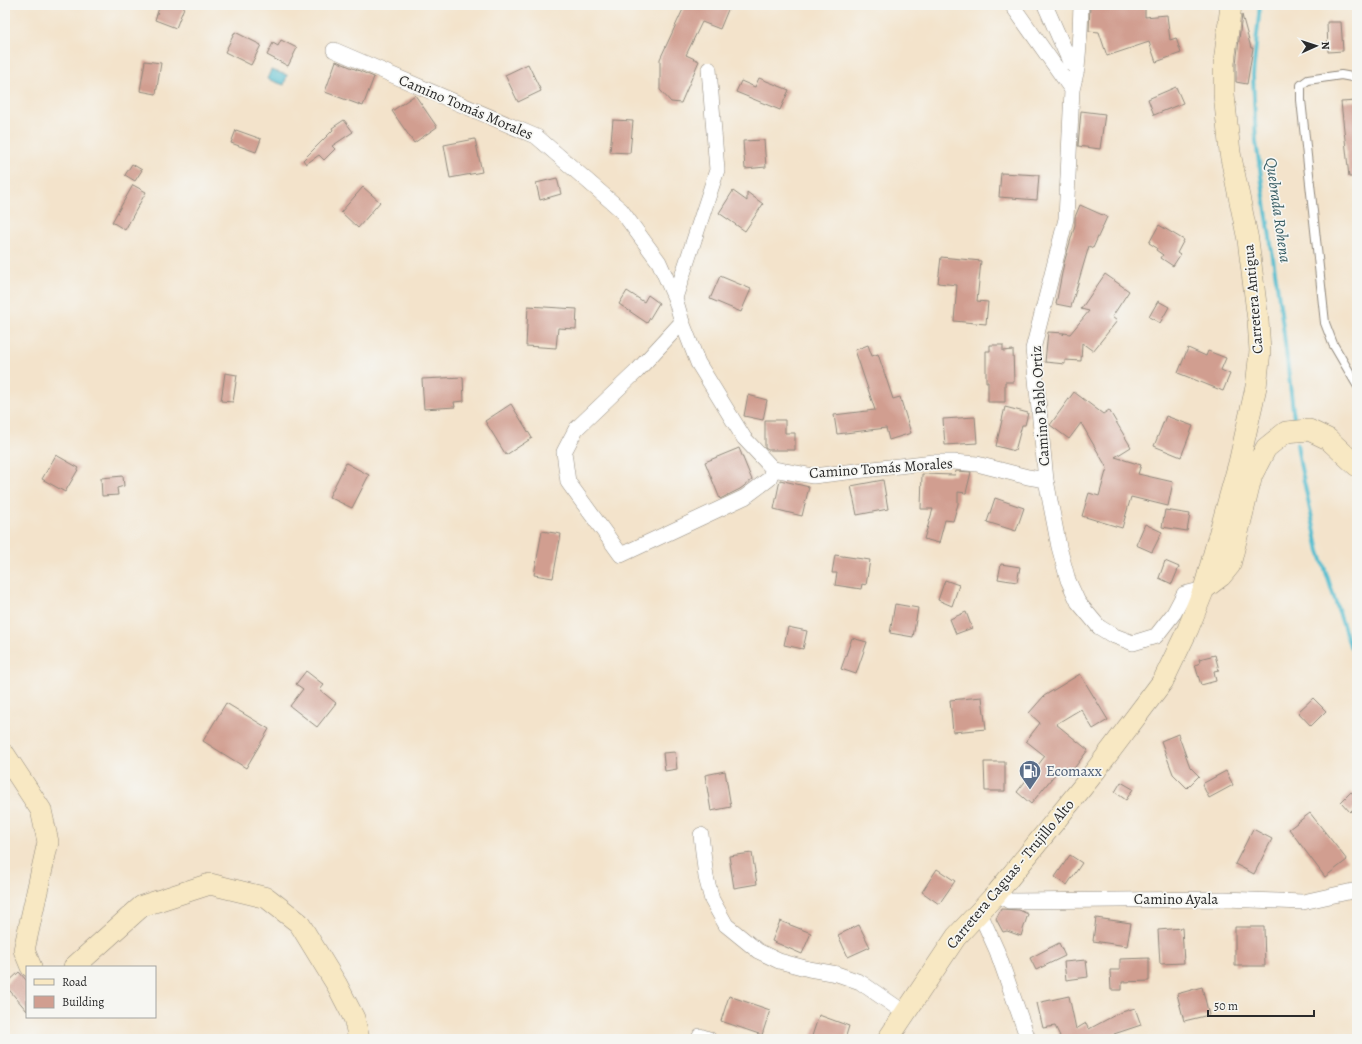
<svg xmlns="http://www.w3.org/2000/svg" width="1362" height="1044" viewBox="0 0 1362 1044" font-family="Alegreya,serif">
	<rect width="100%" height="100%" fill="#f6f6f2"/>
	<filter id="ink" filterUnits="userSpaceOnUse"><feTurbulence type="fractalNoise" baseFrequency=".025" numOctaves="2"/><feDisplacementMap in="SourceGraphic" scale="8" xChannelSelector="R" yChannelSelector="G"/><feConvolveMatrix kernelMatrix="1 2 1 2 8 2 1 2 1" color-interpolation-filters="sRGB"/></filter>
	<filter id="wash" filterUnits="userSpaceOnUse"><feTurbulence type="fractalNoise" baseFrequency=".012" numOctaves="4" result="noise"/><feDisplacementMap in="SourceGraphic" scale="16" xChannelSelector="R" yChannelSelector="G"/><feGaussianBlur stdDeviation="0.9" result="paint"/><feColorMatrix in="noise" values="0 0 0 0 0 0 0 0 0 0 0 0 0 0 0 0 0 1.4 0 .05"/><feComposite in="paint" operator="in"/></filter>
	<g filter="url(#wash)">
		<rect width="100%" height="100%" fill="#f3e3cb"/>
		<path fill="#50bbcd" stroke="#3e737c" d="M271,70L287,75L284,85L267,79Z"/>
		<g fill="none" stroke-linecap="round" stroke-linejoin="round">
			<path stroke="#50bbcd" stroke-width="4" d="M1260,5L1253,75L1256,142L1283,326L1294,418
				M1297,444L1300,463L1319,551L1350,646L1357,654"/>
		</g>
		<g id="blocks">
			<path fill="#d19e90" d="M160,5H185L176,28L155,20Z
				M685,5H730L720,29L702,22L686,55L699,61L681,103L671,102L660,90V59Z
				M1090,5H1145V17L1167,15L1170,40L1176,38L1181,53L1156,62L1149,42L1107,56L1099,32L1089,31Z
				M1242,15L1251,48H1253L1247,84L1236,82V64Z
				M1327,22H1341L1343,51L1328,52Z
				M235,32L261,45L251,65L225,52Z
				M281,40L297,48L288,66L267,55L273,43L278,46Z
				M145,61L161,63L156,94L140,91Z
				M336,61L374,77L363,106L325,92Z
				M528,64L541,91L518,102L505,75Z
				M759,78L789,90L780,110L736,92L741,81L755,87Z
				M1176,87L1183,103L1154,115L1148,99Z
				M415,95L437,127L414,143L392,111Z
				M1357,101V177H1349L1341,102Z
				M1081,111L1105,114L1100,149L1078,146Z
				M344,120L353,132L332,146L335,149L324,160L319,155L306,164L303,160L333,130L332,128Z
				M613,120L633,121L630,153L610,152Z
				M236,130L261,139L256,152L231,143Z
				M475,139L482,172L450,178L444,145Z
				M764,140L766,167L745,169L743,141Z
				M132,164L142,170L135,181L125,175Z
				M1001,173L1039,175L1037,200L999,197Z
				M557,178L561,194L540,200L536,183Z
				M133,185L146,192L125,230L112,222Z
				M363,187L380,202L358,228L341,212Z
				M733,191L747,201V192L763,204L745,231L719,213Z
				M1080,205L1107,217L1093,248L1089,246L1071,307L1056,304L1064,263L1075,225V217Z
				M1159,225L1184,240L1177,253L1180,255L1173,266L1161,258L1163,255L1156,250L1157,248L1149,243Z
				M941,257L981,261L977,301L988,302L986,324L954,321L957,285L938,283Z
				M1105,274L1129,291L1112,317L1117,321L1093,351L1082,343L1081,361L1065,360V364L1045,362L1048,332L1064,333L1063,335L1064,333L1070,334L1089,311L1081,309Z
				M720,276L751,289L741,312L710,299Z
				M627,291L644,302L648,295L659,303L647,323L619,304Z
				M1158,301L1169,307L1160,323L1149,317Z
				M528,306L577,309L576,329L558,328L556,348L526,346Z
				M868,345L872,356L878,354L893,399L900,397L911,433L889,440L886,428L837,434L834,415L875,410L855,350Z
				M990,345H1003V351L1013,350L1014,382H1005V402H988V382H986V351H990Z
				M1188,348L1206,356L1208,351L1226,358L1221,370L1230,374L1223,391L1178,373Z
				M225,373L237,375L233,402L221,401Z
				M463,377L464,401L454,402L455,407L424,409L422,379Z
				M1074,392L1103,414L1109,410L1131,447L1115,457L1141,465L1138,474L1173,482L1168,506L1131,497L1122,528L1082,516L1089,493L1099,496L1107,468L1081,423L1069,439L1050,425Z
				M748,395L767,400L763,420L744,416Z
				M511,404L532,438L506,455L485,421Z
				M1005,407L1028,413L1025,425H1022L1015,451L996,446Z
				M1166,416L1193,426L1181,457L1154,446Z
				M975,417L977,443L945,445L943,419Z
				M765,420H785V433H795V450H768L765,448Z
				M739,448L752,480L740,489L720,499L705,462Z
				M56,455L79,468L65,492L42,479Z
				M346,463L369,475L352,508L329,497Z
				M956,471L971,472L966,493L958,492V504L953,521L945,520L939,543L924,539L933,509H921L922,474L955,475Z
				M123,476L124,486L117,488L118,495L102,496L101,478Z
				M780,480L809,487L802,516L774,509Z
				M883,480L888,509L857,515L851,486Z
				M995,498L1024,508L1016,531L987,522Z
				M1165,510L1190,514L1187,531L1162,527Z
				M1145,524L1162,532L1152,552L1136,545Z
				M542,531L561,534L553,578L534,575Z
				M835,555L870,560L866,585L862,584L861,589L835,585L837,573H832Z
				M1165,561L1179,567L1172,584L1159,578Z
				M1001,564L1020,567L1017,582L998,579Z
				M945,580L959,585L952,606L938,600Z
				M895,604L918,608L913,637L890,633Z
				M966,612L972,628L956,634L950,619Z
				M788,627L807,631L803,649L784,645Z
				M852,638L867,642L856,674L841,669Z
				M1215,655L1219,670L1214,671L1216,681L1201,685L1195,665L1200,663L1199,659Z
				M306,671L324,685L320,690L336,703L317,727L290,706L303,689L296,684Z
				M1080,674L1108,720L1093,729L1081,709L1056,724L1088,750L1069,775L1060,768L1031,804L1017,792L1045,756L1026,741L1040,723L1029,713L1044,696Z
				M982,697L986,729L953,732L950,700Z
				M1313,698L1326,711L1311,726L1298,712Z
				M226,703L269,729L246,768L203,741Z
				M1178,734L1190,767L1199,776L1187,788L1173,774L1161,741Z
				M675,752L677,769L665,771L663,753Z
				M984,762H1005V791H985Z
				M725,771L731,807L711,811L705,775Z
				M1226,771L1233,785L1209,798L1202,784Z
				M1121,782L1133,789L1126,800L1115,792Z
				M1351,792L1357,797V805L1350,812L1341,802Z
				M1310,813L1347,860L1325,877L1289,829Z
				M1253,829L1272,839L1254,874L1235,864Z
				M752,853L757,884L734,888L729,856Z
				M1070,855L1082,863L1067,885L1055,877Z
				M937,869L955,881L939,904L922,892Z
				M1001,909L1019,910L1028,914L1021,936L1007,931L1003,932L996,919Z
				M1096,918L1131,923L1127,946L1093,941Z
				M780,921L811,933L802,954L772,941Z
				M859,925L870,947L848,957L838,935Z
				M1235,927H1264L1265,966H1235Z
				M1182,928L1184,963L1160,964L1158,930Z
				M1059,943L1065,956L1036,970L1030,958Z
				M1149,958V981L1122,982V990H1111L1110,970H1120V959Z
				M1086,960L1088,977L1066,980L1064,962Z
				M19,972L27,981V1011L5,985Z
				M1202,987L1209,1015L1184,1021L1177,994Z
				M729,996L770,1010L762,1035L721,1021Z
				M1069,996L1076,1029L1086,1023L1089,1029L1119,1013L1135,1008L1141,1025L1114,1034L1117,1039H1055L1060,1036L1055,1026L1043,1028L1037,1003Z
				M819,1015L849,1026L845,1039H811Z"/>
		</g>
	</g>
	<g filter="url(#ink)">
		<use href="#blocks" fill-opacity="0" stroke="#8f877b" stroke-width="1"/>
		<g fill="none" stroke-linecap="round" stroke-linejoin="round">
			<g stroke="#8f877b" stroke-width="10">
				<path id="lane" d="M1357,78L1341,75L1308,80L1301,85V100L1325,323L1333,344L1357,385"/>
			</g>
			<g stroke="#8f877b" stroke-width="16">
				<path id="street" d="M1012,5L1072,90
					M1045,5L1070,62L1077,69L1072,90L1066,219L1033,349L1046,480L1059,547L1068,580L1078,602L1099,627L1112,635L1133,643L1156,636L1174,613L1184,594L1204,589
					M334,50L537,137L621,210L659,262L675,298L682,322L698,363L744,438L773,469L813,476L933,462H954L977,464L1028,477L1046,480
					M1077,69L1080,32L1081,5
					M675,298L717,170L709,69
					M682,322L637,371L576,429L564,452L568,482L621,555L745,497L769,479L773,469
					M701,835L706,877L712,900L726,925L758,951L779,961L809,969L837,974L860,982L905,1013
					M997,893L1009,901L1225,899L1303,902L1357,890
					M979,911L997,951L1028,1039
					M700,1036L709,1039"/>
			</g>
			<g stroke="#8f877b" stroke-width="22">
				<path id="secondary" d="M1204,589L1239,463L1256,387L1260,351L1258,320L1248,240L1230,153L1224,94V63L1231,5
					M5,755L41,810L48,842L24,950L31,967
					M74,967L142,906L210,884L267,898L299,923L337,985L354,1018L359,1039
					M888,1039L956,937L997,893L1089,779L1163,681L1188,629L1204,589L1221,576L1230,565L1252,475L1266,448L1286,432L1309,430L1328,439L1357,466"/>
			</g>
			<use href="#lane" stroke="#fff" stroke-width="8"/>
			<use href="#street" stroke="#fff" stroke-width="15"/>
			<use href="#secondary" stroke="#f8e8c3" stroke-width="21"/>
		</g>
	</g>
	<defs>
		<g id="fuel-pin" transform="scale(1.15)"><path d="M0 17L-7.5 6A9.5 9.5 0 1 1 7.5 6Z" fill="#5c6f8a" stroke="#f6f6f2"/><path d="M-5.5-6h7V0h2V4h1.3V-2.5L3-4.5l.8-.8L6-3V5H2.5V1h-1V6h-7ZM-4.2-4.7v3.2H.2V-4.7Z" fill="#fff"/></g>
	</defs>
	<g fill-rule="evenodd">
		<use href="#fuel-pin" x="1030" y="771"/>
	</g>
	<g text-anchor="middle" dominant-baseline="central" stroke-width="3.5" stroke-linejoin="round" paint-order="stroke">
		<g font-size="15" fill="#2b2b2b" stroke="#f6f6f2">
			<text transform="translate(466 107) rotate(23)">Camino Tomás Morales</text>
			<text transform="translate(1253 299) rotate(-95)">Carretera Antigua</text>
			<text transform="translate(1040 406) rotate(-94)">Camino Pablo Ortiz</text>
			<text transform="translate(881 468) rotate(-4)">Camino Tomás Morales</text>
			<text transform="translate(1010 874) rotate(-50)">Carretera Caguas - Trujillo Alto</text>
			<text x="1176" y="899">Camino Ayala</text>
		</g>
		<g font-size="15" fill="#4e5e75" stroke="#f6f6f2" text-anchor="start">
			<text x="1046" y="771">Ecomaxx</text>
		</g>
		<g font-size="16" font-style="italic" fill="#385d64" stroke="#f6f6f2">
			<text transform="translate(1278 210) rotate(82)">Quebrada Rohena</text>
		</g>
	</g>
	<rect width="1362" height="1044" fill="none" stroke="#f6f6f2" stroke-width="20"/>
	<rect x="26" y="966" width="130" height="52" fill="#f6f6f2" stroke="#a5a5a2"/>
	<rect x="34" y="979" width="20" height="6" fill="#f8e8c3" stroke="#a5a5a2"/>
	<text x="62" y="986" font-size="12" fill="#2b2b2b">Road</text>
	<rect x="34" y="996" width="20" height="12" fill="#d19e90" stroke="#a5a5a2"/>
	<text x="62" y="1006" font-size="12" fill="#2b2b2b">Building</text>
	<g transform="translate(1316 46) rotate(87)" stroke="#f6f6f2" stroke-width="3" paint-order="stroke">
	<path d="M0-3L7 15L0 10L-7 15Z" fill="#2b2b2b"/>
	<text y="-6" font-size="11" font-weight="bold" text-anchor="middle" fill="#2b2b2b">N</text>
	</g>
	<path d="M1208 1010v6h106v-6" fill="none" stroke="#2b2b2b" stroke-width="2"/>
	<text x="1214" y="1010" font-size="12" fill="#2b2b2b" stroke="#f6f6f2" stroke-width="3" paint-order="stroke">50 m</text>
</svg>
